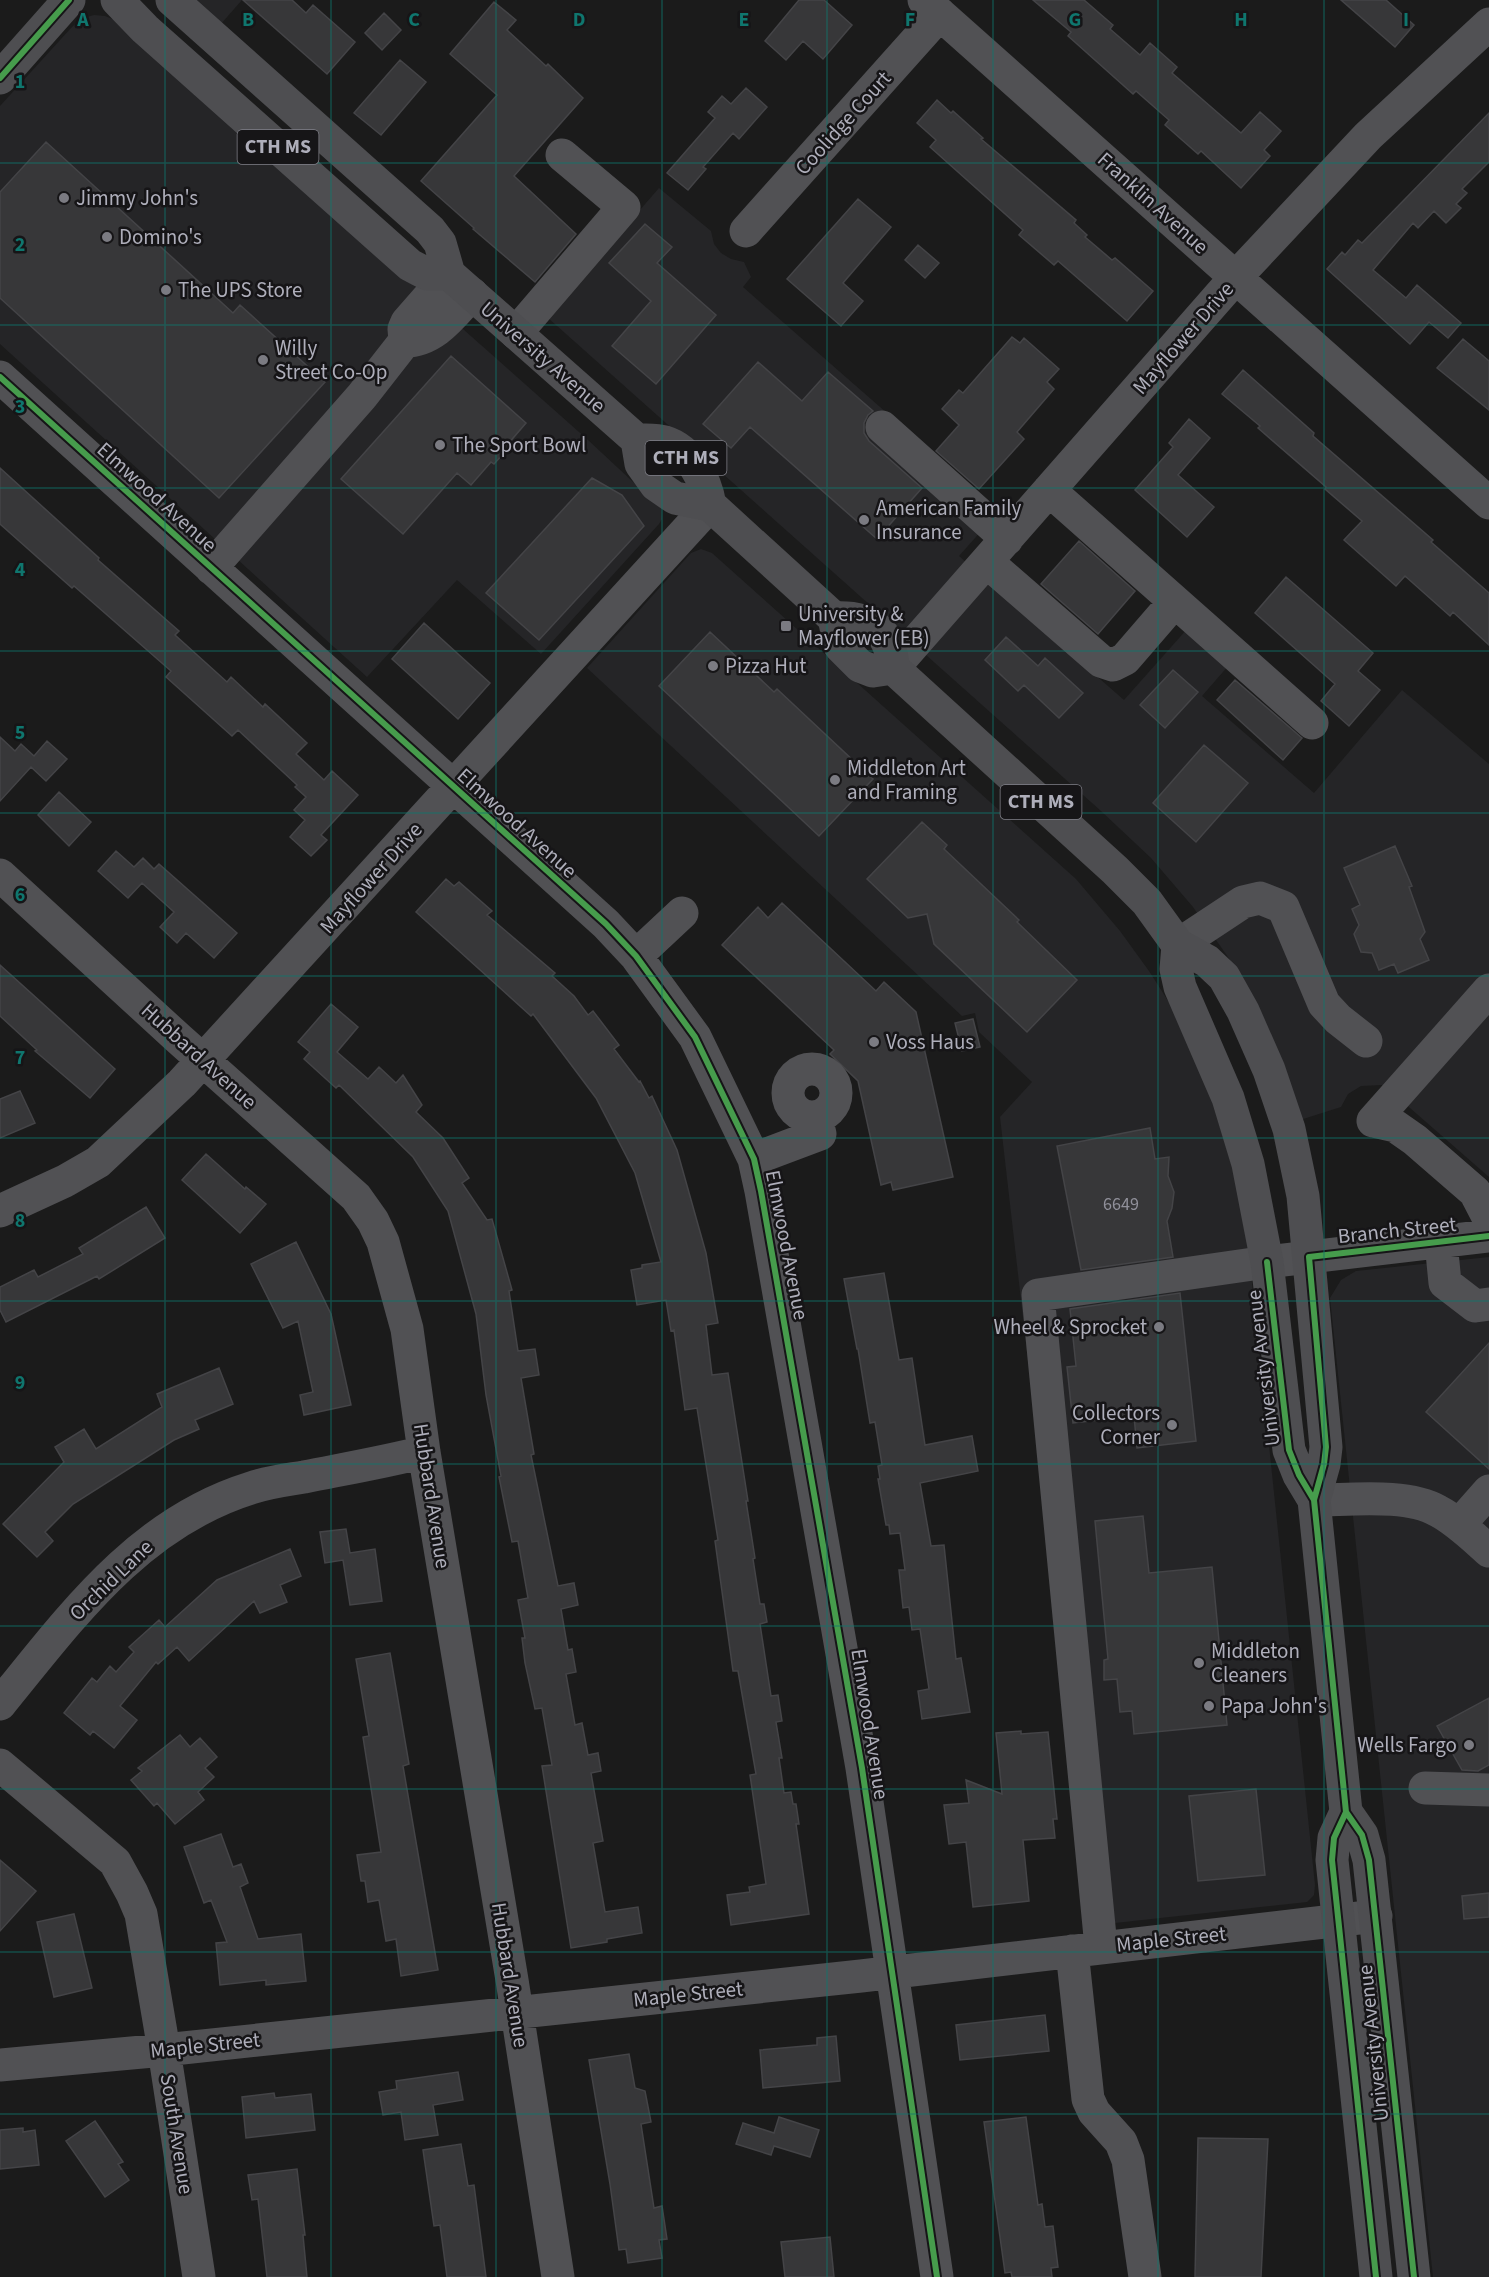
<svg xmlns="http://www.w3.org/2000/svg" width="1489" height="2277" viewBox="0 0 1489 2277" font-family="'Source Sans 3',sans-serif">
	<rect width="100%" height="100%" fill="#1b1b1b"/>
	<path fill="#252527" d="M192,0H242L220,25Z
		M94,15L105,16L115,20L588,440L661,508L662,519L659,524L541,654L457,580L367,677L0,344V106L71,28L80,19Z
		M659,188L711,231L714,244L721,253L731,259L744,262L751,277L743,287L999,511L959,556L1124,700L1188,628L1229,665L1202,696L1314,793L1402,690L1489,764V1177L1394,1094L1382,1085L1361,1086L1348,1094L1341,1107L1300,1120L1230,960L1193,907L1151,858L1101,811L547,317Z
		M701,549L712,553L1076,879L1120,931L1149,971L1170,1004L1200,1062L1244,1206L1315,1885L1314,1895L1307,1902L1115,1923L1068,1710L1000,1117L1032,1082L979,1032L975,1013L962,1016L587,668L691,553Z
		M1489,1257V2277H1433L1330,1298L1341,1280L1356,1271Z"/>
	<path fill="#373739" stroke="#444447" stroke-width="1.5" d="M243,0H292L306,13L313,5L355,42L327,74Z
		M799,0H824L852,25L823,59L803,41L786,60L765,41Z
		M1033,0H1084L1113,25L1110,29L1140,55L1150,43L1177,67L1172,73L1241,133L1260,112L1281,131L1264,150L1270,156L1241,188L1201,151L1198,154L1165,125L1169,120L1136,91L1133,94L1068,36L1071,32Z
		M1341,0H1386L1414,25L1395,47Z
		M494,2L516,20L507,30L546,66L548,64L583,98L514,176L576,234L535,282L473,229L474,228L421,181L497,95L450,54Z
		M384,13L401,30L382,50L365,33Z
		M400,60L426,82L381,135L354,113Z
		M746,88L767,107L739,139L733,133L703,167L706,169L688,190L667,173L715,118L708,112L722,96L731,104Z
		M937,100L951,113L953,111L983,138L981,139L1076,220L1074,223L1087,235L1085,237L1112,260L1115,258L1153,291L1127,321L1058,261L1054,265L1019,235L1023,230L930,147L936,140L917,123Z
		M1489,113V162L1462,189L1467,193L1456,204L1461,208L1446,223L1434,211L1418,228L1413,223L1373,270L1406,298L1417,285L1461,323L1448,338L1429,322L1410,344L1327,269L1342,252L1345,255L1358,240L1362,243Z
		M46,142L233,313L240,305L325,382L219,498L0,298V192Z
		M858,199L891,227L843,283L863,301L841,326L787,279Z
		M645,224L672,247L657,263L716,315L656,384L612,346L651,301L609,263Z
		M918,245L939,263L925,278L905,260Z
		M1012,337L1020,343L1024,338L1059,369L1047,382L1054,389L1017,432L1024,439L979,489L936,451L959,425L942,409L959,390L963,393Z
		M1463,339L1489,361V410L1437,368Z
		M451,356L526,423L508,444L510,446L494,464L491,462L471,485L457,473L403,534L341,479Z
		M758,362L802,401L828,372L873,411L868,415L864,423V433L869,441L922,488L877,539L750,427L731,448L703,424Z
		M1243,370L1314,433L1313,436L1433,540L1431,542L1489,593V645L1453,612L1450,616L1405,576L1396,586L1344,540L1362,521L1325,489L1326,487L1258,428L1260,426L1222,394Z
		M1189,419L1210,438L1178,475L1214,507L1187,537L1135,490L1173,447L1169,443Z
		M0,468L99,558L98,560L179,631L175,635L227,682L231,677L263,707L265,704L307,743L296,754L324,780L332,771L358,795L321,835L327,840L311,856L290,837L305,820L294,810L306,797L295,787L297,785L238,730L232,736L166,677L171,671L74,586L72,588L0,524Z
		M592,478L622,495L644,526L539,640L486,593Z
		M1079,541L1135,591L1098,634L1041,584Z
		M1286,577L1373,653L1358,671L1380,690L1349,726L1321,701L1335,684L1255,613Z
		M424,623L490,683L458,719L392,659Z
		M710,632L774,692L777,689L873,779L819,836L659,686Z
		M1006,637L1038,666L1045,658L1083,693L1059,718L1024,685L1018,691L985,660Z
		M1173,670L1198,692L1165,728L1140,705Z
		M1235,680L1302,738L1283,760L1217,700Z
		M0,737L15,751L21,744L34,756L47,741L67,759L46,781L31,767L0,801Z
		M1204,745L1248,783L1196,842L1153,803Z
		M59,792L91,822L69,846L38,815Z
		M922,822L947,845L944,849L1019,920L1017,922L1077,980L1027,1032L934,944L927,914L908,918L867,879Z
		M1395,846L1412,886L1409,887L1425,932L1420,939L1429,960L1398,973L1394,964L1379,970L1372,953L1361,952L1354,934L1359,925L1352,909L1360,905L1344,868Z
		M116,851L134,867L143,858L154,869L159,864L237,933L214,958L186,933L177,943L160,927L174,912L142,883L128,898L98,871Z
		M446,879L454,886L459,882L492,911L487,915L555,973L552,976L574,996L588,1015L593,1011L619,1045L614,1049L639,1082L640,1081L649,1098L652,1096L677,1150L706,1253L718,1323L706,1325L712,1375L728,1373L748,1501H746L755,1558L753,1559L760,1604H764L767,1622L760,1624L771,1696L778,1695L782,1721L776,1722L782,1758H779L784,1793L791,1792L793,1804H796L799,1824H796L809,1914L731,1925L727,1895L750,1892L749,1887L766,1884L750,1775L756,1774L738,1671H733L715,1541L718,1540L697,1408L685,1410L674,1330L671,1331L666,1300L637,1305L631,1270L642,1268V1265L661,1262L635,1173L596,1098L533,1014L531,1016L416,912Z
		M782,903L876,991L884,982L916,1012L953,1177L893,1190L891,1182L881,1185L858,1081L830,1054L834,1050L722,945L758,907L768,918Z
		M0,965L115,1069L90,1098L35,1051L37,1050L0,1016Z
		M331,1004L358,1027L337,1052L368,1079L379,1067L396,1083L403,1075L422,1105L416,1112L443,1138L469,1178L462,1183L487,1220L492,1219L512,1290L509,1291L518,1351L535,1349L539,1375L521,1378L534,1454L531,1455L558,1586L574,1583L578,1605L561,1609L568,1650L572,1649L576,1672L566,1674L575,1725L582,1723L588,1755L598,1753L601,1771L591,1773L603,1841L593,1843L605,1912L638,1907L642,1933L607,1939V1942L571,1948L542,1766L552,1765L542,1708L535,1709L525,1663L522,1638H525L518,1600L528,1598L518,1541L512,1542L499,1477L501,1476L486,1395L476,1314L448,1211L413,1157L339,1085L336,1088L304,1059L310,1052L298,1042Z
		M973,1019L980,1047L962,1051L955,1023Z
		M20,1091L35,1123L0,1138V1099Z
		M1150,1128L1155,1159L1169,1157L1168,1176L1174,1192L1172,1208L1167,1221L1173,1257L1081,1270L1057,1146Z
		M206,1154L245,1189L246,1187L266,1204L240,1233L182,1180Z
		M146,1207L165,1238L99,1279L97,1276L6,1322L0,1310V1287L34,1270L38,1277L83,1254L79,1248Z
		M296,1242L331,1314L351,1405L304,1415L300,1395L313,1392L298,1321L283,1328L251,1264Z
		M884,1273L899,1360L912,1358L925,1445L972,1436L978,1471L920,1483L931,1546L944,1545L956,1659L961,1658L970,1712L922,1719L918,1691L929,1689L920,1629L912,1630L909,1607L903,1608L899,1570H905L900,1533L890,1534L889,1525H886L878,1479H880L878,1466L882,1465L875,1422L870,1423L858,1349H857L844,1279Z
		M1180,1293L1196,1441L1137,1448L1134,1416L1073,1423L1067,1367L1076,1366L1070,1309Z
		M1489,1343V1469L1426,1412Z
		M219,1368L233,1404L195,1420L199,1429L174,1440L73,1504L45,1532L53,1541L37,1557L3,1524L64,1462L55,1447L84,1429L96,1449L162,1407L157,1394Z
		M1143,1516L1149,1573L1212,1567L1227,1725L1134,1734L1132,1711L1120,1712L1117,1679L1104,1680V1660L1108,1659L1095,1521Z
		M346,1529L350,1553L375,1549L382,1601L350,1605L343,1560L325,1563L320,1532Z
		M290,1549L301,1576L280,1585L287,1602L260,1613L254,1601L189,1661L177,1647L158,1664L156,1662L120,1706L137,1720L114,1748L93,1731L90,1735L64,1713L92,1678L97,1682L110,1666L116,1672L134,1652L129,1647L159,1620L165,1627L217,1580Z
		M390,1653L409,1764L403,1766L438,1970L401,1976L396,1939L386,1941L379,1900L368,1902L365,1881H361L357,1855L381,1852L363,1737L369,1736L356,1659Z
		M1489,1698V1765L1478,1771L1462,1770L1437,1726Z
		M1021,1731V1734L1048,1732L1057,1819H1053L1055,1838L1023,1840L1029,1901L973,1907L966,1842L949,1844L944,1805L969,1803L966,1780L1002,1794L996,1733Z
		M180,1735L190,1747L200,1738L217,1757L205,1768L214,1777L198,1792L204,1800L175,1824L157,1803L154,1806L131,1780L142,1771L138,1768Z
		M1256,1789L1265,1875L1198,1881L1189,1796Z
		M221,1834L233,1867L241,1864L248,1883L240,1887L258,1939L301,1934L306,1981L266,1985V1980L220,1985L216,1943L227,1942L211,1900L204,1903L184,1847Z
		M0,1860L36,1891L0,1931Z
		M1489,1893V1917L1464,1919L1462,1896Z
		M74,1914L92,1988L54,1997L37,1922Z
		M1045,2015L1049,2051L960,2060L956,2025Z
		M836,2036L840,2081L763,2088L760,2050L817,2045V2038Z
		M629,2054L635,2088L645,2091L651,2122L641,2124L654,2208L662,2206L667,2239L659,2240L662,2258L628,2263L626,2249L619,2250L610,2184L589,2060Z
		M458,2072L463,2100L433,2105L438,2135L405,2140L401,2112L383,2115L379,2092L397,2089L396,2081Z
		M274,2093L275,2098L311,2094L315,2130L246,2138L242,2097Z
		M779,2117L819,2130L810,2157L774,2146L771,2155L736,2144L743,2123L774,2133Z
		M1026,2117L1038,2205L1042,2204L1045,2227L1053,2226L1058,2267L1051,2268L1052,2277H1012L1011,2272L1005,2273L984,2122Z
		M95,2121L123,2162L118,2164L129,2180L105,2197L66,2141Z
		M23,2128V2132L35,2130L39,2165L0,2169V2130Z
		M1198,2138L1268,2139L1261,2277H1195Z
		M461,2144L468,2186L474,2185L486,2277H447L440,2225L434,2226L423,2150Z
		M297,2169L305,2235H303L307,2277H267L258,2199L252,2200L248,2175Z
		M830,2237L834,2277H785L781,2242Z"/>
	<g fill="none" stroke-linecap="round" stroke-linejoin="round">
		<path stroke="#515154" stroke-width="33" d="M924,0L1489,503
			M746,231L940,14
			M516,333L624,207L562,155
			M405,341L404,329L407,322L449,274
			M0,377L606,924L636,956L695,1037L754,1159L761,1191L862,1768L937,2277
			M882,427L1007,539
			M1049,490L1312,723
			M987,562L1101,661L1113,665L1125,659L1163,615
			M211,568L362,396L405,341C435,341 453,314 472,294
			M893,668L1236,277L1368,136L1489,24
			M0,875L179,1039L356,1197L373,1221L383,1242L407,1329L424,1452L512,1980L558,2277
			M1178,945L1243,902L1260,898L1283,907L1324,1004L1338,1019L1366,1041
			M636,956L682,913
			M788 1093a24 24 0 1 1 48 0a24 24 0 1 1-48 0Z
			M1373,1121L1489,990
			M1373,1121L1395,1126L1415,1140L1475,1192L1489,1219
			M754,1159L820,1134L816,1117
			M0,1211L65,1181L98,1162L182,1083L710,505
			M1441,1242L1445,1283L1475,1306L1489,1304
			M1314,1500C1350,1500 1407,1493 1438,1511C1457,1521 1473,1537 1489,1551
			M1459,1525L1489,1491
			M0,1704C71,1617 138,1523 251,1488C268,1482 286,1480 304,1477C344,1469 385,1462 424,1452
			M0,1765L115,1862L132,1893L141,1914L164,2050L199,2277
			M1425,1788L1489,1790
			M1101,1947L1038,1295L1267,1262L1489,1236
			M1072,1951L1088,2099L1094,2112L1121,2142L1128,2160L1145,2277
			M0,2065L164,2050L861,1976L1376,1916"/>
		<path stroke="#4e4e51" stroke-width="33" d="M117,0L145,29L410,265L427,274H449
			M172,0L430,230L440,243L449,274L637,440C646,440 656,439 665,442C691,450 706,481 710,505
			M0,78L69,0
			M637,440L641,464L656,485L675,498L710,505L834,618L840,646L860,666L873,671L893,668
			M834,618C870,616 891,630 893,668L1115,870L1147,902L1178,945L1207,961L1224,977L1243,1011L1269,1070L1289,1129L1303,1196L1326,1447L1324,1464L1314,1500L1346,1812L1362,1835L1369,1860L1414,2277
			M1178,945L1176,969L1180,987L1228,1098L1248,1164L1267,1262L1289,1450L1299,1475L1314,1500
			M1346,1812L1334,1838L1332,1860L1376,2277"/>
		<g stroke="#161517" stroke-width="10">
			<path id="cycleway" d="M0,78L69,0
				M0,377L606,924L636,956L695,1037L754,1159L761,1191L862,1768L937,2277
				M1267,1262L1289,1450L1299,1475L1314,1500
				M1346,1812L1334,1838L1332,1860L1376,2277
				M1414,2277L1369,1860L1362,1835L1346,1812L1344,1792L1314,1500L1324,1464L1326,1447L1309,1257L1489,1236"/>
		</g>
		<use href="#cycleway" stroke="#469c4c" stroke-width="6"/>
	</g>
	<path fill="none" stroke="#0f766e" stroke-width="1.5" stroke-opacity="0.55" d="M165,0V2277M331,0V2277M496,0V2277M662,0V2277M827,0V2277M993,0V2277M1158,0V2277M1324,0V2277M0,163H1489M0,325H1489M0,488H1489M0,651H1489M0,813H1489M0,976H1489M0,1138H1489M0,1301H1489M0,1464H1489M0,1626H1489M0,1789H1489M0,1952H1489M0,2114H1489"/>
	<g fill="#7b7b82" stroke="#161517" stroke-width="2">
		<circle cx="64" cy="198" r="6"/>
		<circle cx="107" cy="237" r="6"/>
		<circle cx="166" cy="290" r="6"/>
		<circle cx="263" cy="360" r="6"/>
		<circle cx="440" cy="445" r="6"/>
		<circle cx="864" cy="520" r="6"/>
		<rect x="780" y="620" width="12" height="12" rx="3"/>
		<circle cx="713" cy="666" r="6"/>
		<circle cx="835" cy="780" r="6"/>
		<circle cx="874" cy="1042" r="6"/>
		<circle cx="1159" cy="1327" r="6"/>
		<circle cx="1172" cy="1425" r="6"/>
		<circle cx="1199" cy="1663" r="6"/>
		<circle cx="1209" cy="1706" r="6"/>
		<circle cx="1469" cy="1745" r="6"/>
	</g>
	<g text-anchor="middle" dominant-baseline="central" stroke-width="5" stroke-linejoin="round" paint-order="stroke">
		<g font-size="18" fill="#90909a">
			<text x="1121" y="1204">6649</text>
		</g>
		<g fill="#161517" stroke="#808089" stroke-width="1.5">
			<rect x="237.5" y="130" width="81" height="34" rx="4.5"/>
			<rect x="645.5" y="441" width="81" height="34" rx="4.5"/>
			<rect x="1000.5" y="785" width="81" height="34" rx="4.5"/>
		</g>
		<g font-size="20" font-weight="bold" fill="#aeaeba">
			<text x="278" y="147">CTH MS</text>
			<text x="686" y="458">CTH MS</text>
			<text x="1041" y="802">CTH MS</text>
		</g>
		<g font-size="21" fill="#aeaeba" stroke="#161517">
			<text transform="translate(843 123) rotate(-48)">Coolidge Court</text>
			<text transform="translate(1153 203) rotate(42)">Franklin Avenue</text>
			<text transform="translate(1183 338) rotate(-49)">Mayflower Drive</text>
			<text transform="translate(543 357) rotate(41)">University Avenue</text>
			<text transform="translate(157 497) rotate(42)">Elmwood Avenue</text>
			<text transform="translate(517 823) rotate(42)">Elmwood Avenue</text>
			<text transform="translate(371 878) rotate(-48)">Mayflower Drive</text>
			<text transform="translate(199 1056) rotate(42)">Hubbard Avenue</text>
			<text transform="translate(1397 1230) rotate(-6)">Branch Street</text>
			<text transform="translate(787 1245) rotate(79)">Elmwood Avenue</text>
			<text transform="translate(1263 1368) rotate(-97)">University Avenue</text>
			<text transform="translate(432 1496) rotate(81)">Hubbard Avenue</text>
			<text transform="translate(111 1580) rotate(-44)">Orchid Lane</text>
			<text transform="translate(870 1724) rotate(81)">Elmwood Avenue</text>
			<text transform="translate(1171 1939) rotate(-6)">Maple Street</text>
			<text transform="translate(510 1975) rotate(81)">Hubbard Avenue</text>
			<text transform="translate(688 1994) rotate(-6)">Maple Street</text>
			<text transform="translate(1373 2043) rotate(-96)">University Avenue</text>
			<text transform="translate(205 2045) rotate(-6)">Maple Street</text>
			<text transform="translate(177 2134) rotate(81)">South Avenue</text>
		</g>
		<g font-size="21" fill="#aeaeba" stroke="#161517" text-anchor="start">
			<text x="76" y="198">Jimmy John's</text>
			<text x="119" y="237">Domino's</text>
			<text x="178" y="290">The UPS Store</text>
			<text x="275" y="348">Willy<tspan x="275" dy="24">Street Co-Op</tspan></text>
			<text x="452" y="445">The Sport Bowl</text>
			<text x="876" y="508">American Family<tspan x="876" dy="24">Insurance</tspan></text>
			<text x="798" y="614">University &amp;<tspan x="798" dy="24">Mayflower (EB)</tspan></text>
			<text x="725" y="666">Pizza Hut</text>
			<text x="847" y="768">Middleton Art<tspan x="847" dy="24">and Framing</tspan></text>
			<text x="886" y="1042">Voss Haus</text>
			<text x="1147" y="1327" text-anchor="end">Wheel &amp; Sprocket</text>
			<text x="1160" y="1413" text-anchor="end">Collectors<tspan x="1160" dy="24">Corner</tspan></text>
			<text x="1211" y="1651">Middleton<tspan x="1211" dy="24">Cleaners</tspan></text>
			<text x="1221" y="1706">Papa John's</text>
			<text x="1457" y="1745" text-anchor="end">Wells Fargo</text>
		</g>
	</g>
	<g font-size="20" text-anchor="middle" font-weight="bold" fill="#0f766e" stroke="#161517" stroke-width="5" stroke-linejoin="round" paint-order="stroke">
		<text x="83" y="26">A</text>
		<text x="248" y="26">B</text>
		<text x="414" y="26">C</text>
		<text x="579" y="26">D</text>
		<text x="744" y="26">E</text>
		<text x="910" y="26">F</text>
		<text x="1075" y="26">G</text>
		<text x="1241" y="26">H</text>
		<text x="1406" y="26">I</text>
		<text x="20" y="88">1</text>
		<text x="20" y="251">2</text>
		<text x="20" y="413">3</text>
		<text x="20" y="576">4</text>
		<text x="20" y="739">5</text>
		<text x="20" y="901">6</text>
		<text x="20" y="1064">7</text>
		<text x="20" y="1227">8</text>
		<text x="20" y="1389">9</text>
	</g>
</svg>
